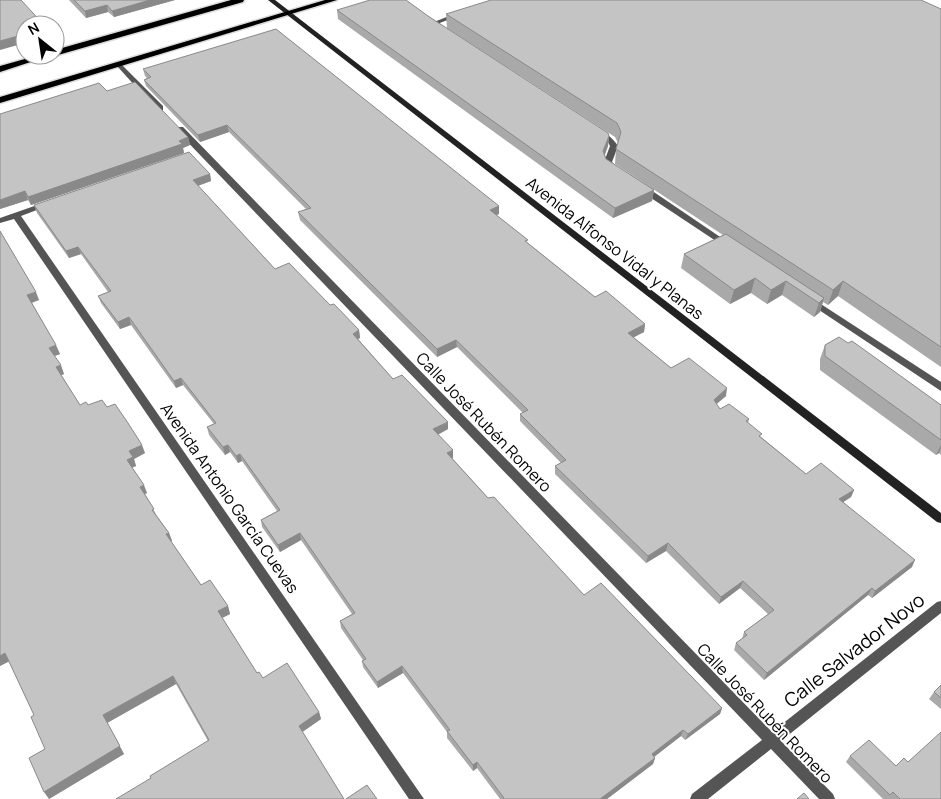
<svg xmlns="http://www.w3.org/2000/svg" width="941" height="799" viewBox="0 0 941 799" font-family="Manrope,sans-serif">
	<rect width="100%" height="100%" fill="#fff"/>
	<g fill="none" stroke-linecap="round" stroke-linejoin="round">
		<g stroke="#dbdbdb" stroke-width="3">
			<path id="primary" d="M231,0H244L243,2L58,55H53H55V50Z
				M325,0H337L0,103V97Z
				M39,55H52L0,72V66Z"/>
		</g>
		<path fill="#555" fill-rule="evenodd" d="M459,12L462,14L461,15L437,24L441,28L440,29H436L429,24Z
			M594,130C604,130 613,138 618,146L612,162L619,170L618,172H612L604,162L610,146L608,142L594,134Z
			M639,186H645L732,245L728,248L725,247L639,190Z
			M810,297L941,382V391L807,302L805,300Z"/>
		<path fill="#555" fill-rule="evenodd" d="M117,64H121L163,106V110H157L117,66Z
			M177,127H183L772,732L937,602L941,601V613L781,741L833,794L835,799H819L771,749L708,799H690L692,794L762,740L177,131Z
			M43,203H49L50,205L21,216L424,799H409L14,219L0,223V218Z"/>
		<path fill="#222" fill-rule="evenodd" d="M268,0H275L941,513V523L937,522Z"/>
		<use href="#primary" fill="#000" fill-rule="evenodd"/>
	</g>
	<path fill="#a9a9a9" d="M69,0H175L114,17L108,12L86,18Z
		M941,9V367L838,296L828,305L823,302L820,312L814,317L782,295L767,304L751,293L730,304L681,268L684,254L723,235L615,164L616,149L618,143L615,137L447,28L446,14Z
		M337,10L428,16L609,136L608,146L605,155L606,159L654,190L652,201L613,218L338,19Z
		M143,69L499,206V214L496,215L528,243L595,297L645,324L644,332L633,337L671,368L726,396L716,404L720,409L749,419L748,423L761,437L806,474L854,490L851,497L843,502L912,567L872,598L868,595L764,680L734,650L736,643L742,639L744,632L768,614L740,588L719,604L666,551L646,563L555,474V466L561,463L520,421V414L523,413L457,347L437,357L300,220L298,212L306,209L229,132L200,142L146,86L144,80L147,78L145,76Z
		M107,91L188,137L190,145L183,148L184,153L31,205L28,200L0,209Z
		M210,174L211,181L198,186L275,269L330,305L359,330L360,338L358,339L393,379L448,429L438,434L453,458H452L488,498L584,595L722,708L720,714L685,740L681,736L654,757L655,758L653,764L607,799H500L477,768L473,771L447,738V732L403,673L378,688L363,667L362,661L363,660L341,628L340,621L352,614L301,540L280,552L262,527L261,520L277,511L242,461L238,463L230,452L225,455L209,435L207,427L214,424L183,385L176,388L131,325L120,329L101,303L98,296L108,292L81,254L69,258L37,213L34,205Z
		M0,231L39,300L32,303L60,354L54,356L64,374L61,375L80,405L107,407L145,453L134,459L136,466L132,468L147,493L145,494L157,516L169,533L172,541L171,542L201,585L228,606L230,614L222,618L257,673L263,678L319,712L321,719L302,732L151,778L208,741L176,684L107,723L124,754L49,799L45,749L34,715L9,661L0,666Z
		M848,343L941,405V455L939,453L936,455L820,370V359L825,345Z
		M941,685V709L929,699L934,692Z
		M850,756L896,766L941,799H883L846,762Z"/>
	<path fill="#898989" d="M150,0H175L114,17L112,11Z
		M107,5L108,12L86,18L85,11Z
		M25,34V43L0,50V41Z
		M227,125L229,132L200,142L198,135Z
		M609,136L608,146L602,161L603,151Z
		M188,137L190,145L183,148L184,153L31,205L28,197Z
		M210,174L211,181L194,187L193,180Z
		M654,190L652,201L613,218L615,208Z
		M25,191L28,200L0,209V200Z
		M499,206V214L489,218L490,210Z
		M78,247L81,254L69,258L66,251Z
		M755,278L751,293L730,304L734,290Z
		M786,281L782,295L767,304L771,290Z
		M843,281L838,296L828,305L833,290Z
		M36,292L39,300L30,303L27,295Z
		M824,298L820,312L814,317L819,303Z
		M129,317L131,325L120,329L118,322Z
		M645,324L644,332L627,341L628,333Z
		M359,330L360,338L354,341L353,334Z
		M456,340L457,347L437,357V349Z
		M56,345L60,354L52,357L49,348Z
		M61,365L64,374L59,376L56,367Z
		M181,378L183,385L176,388L174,381Z
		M727,388L726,396L712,408L714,400Z
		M448,422V429L434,437L433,429Z
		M142,445L145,453L134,459L136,466L130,468L127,460L129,451Z
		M228,445L230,452L225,455L223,447Z
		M941,445V448L939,453L936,455Z
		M453,450V458L447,460V453Z
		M240,454L242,461L238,463L236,456Z
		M144,485L147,493L143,495L140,487Z
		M854,490L851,497L836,507L839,499Z
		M169,533L172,541L169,542L166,534Z
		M300,533L301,540L280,552L278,545Z
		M668,543L666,551L646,563L648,556Z
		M915,560L912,567L872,598L875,591Z
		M743,581L740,588L719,604L721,597Z
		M872,588L868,595L764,680L767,673Z
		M228,606L230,614L220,619L218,611Z
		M5,653L10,661L0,666V656Z
		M402,666L403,673L378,688L377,682Z
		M173,676L176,684L107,723L124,754L49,799L44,792L103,715Z
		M722,708L720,714L685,740L688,734Z
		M319,712L321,719L301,733L299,726Z
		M683,730L681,736L650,760L652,754Z
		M655,758L653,764L607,799H600Z
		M477,762V768L473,771V765Z"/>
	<path fill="#c4c4c4" stroke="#898989" d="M0,0H21L43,24L40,25H25V34L0,41Z
		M74,0H150L112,11L107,5L85,11Z
		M370,0H406L428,16L608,133L609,136L603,151L606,159L654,190L615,208L337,10Z
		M491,0H921L941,9V347L843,281L833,290L616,149L621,132L617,123L446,14Z
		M276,29L499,206L490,210L528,240L525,241L595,297L606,291L645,324L628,333L671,368L689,358L727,388L714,400L720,409L729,404L749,419L746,421L762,434L759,436L806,474L821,463L854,490L839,499L915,560L875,591L872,588L767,673L736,643L747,635L744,632L774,610L743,581L721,597L668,543L648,556L555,466L566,460L520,414L528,410L456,340L437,349L298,212L311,208L227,125L198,135L144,80L151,77L143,69Z
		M135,82L188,137L179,141L182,144L28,197L25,191L0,200V114L99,83L107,91Z
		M189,152L210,174L193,180L263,256L275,269L289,263L330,305L334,304L359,330L353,334L393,379L402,375L448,422L433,429L453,450L447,453L488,498L494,497L584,595L601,583L722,708L688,734L683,730L652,754L655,758L600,799H503L504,798L477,762L473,765L447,731L450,730L402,666L377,682L362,661L366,659L340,621L355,613L300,533L278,545L261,520L280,510L240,454L236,456L228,445L223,447L207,427L216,423L181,378L174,381L129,317L118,322L98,296L111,291L78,247L66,251L34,205Z
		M0,231L36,292L27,295L56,345L49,348L61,365L56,367L80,405L86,402L88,405L102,400L107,407L115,404L128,423L142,445L129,451L133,457L127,460L144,485L140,487L154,509L152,510L169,533L166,534L201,585L210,580L228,606L218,611L257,673L259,672L263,678L287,663L319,712L299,726L344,799H116L151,778L150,776L209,740L173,676L103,715L120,746L44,792L29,758L45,749L31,717L34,715L5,653L0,656Z
		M726,234L824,298L819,303L786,281L771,290L755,278L734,290L684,254Z
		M839,337L848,343L852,341L941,405V440L825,356V345Z
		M941,685V698L934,692Z
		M941,732V799H900L893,792L890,795L850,756L869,740L896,766L904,758L908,762Z
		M367,785L377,799H346Z
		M804,793L809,799H797Z"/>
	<g text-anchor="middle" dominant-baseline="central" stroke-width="4" stroke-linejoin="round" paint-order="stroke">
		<g font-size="16" fill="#000" stroke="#fff">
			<text transform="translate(615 248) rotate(38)">Avenida Alfonso Vidal y Planas</text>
			<text transform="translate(484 422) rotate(46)">Calle José Rubén Romero</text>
			<text transform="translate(230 498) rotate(55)">Avenida Antonio García Cuevas</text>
			<text transform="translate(765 713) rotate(46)">Calle José Rubén Romero</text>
		</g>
		<g font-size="19" fill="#000" stroke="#fff">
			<text transform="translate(854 650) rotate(-38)">Calle Salvador Novo</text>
		</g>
	</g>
	<g transform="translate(40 40) rotate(330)"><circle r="24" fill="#ffffff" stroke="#999999"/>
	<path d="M0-4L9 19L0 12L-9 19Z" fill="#000000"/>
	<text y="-8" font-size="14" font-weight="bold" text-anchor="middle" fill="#000000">N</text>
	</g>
</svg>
